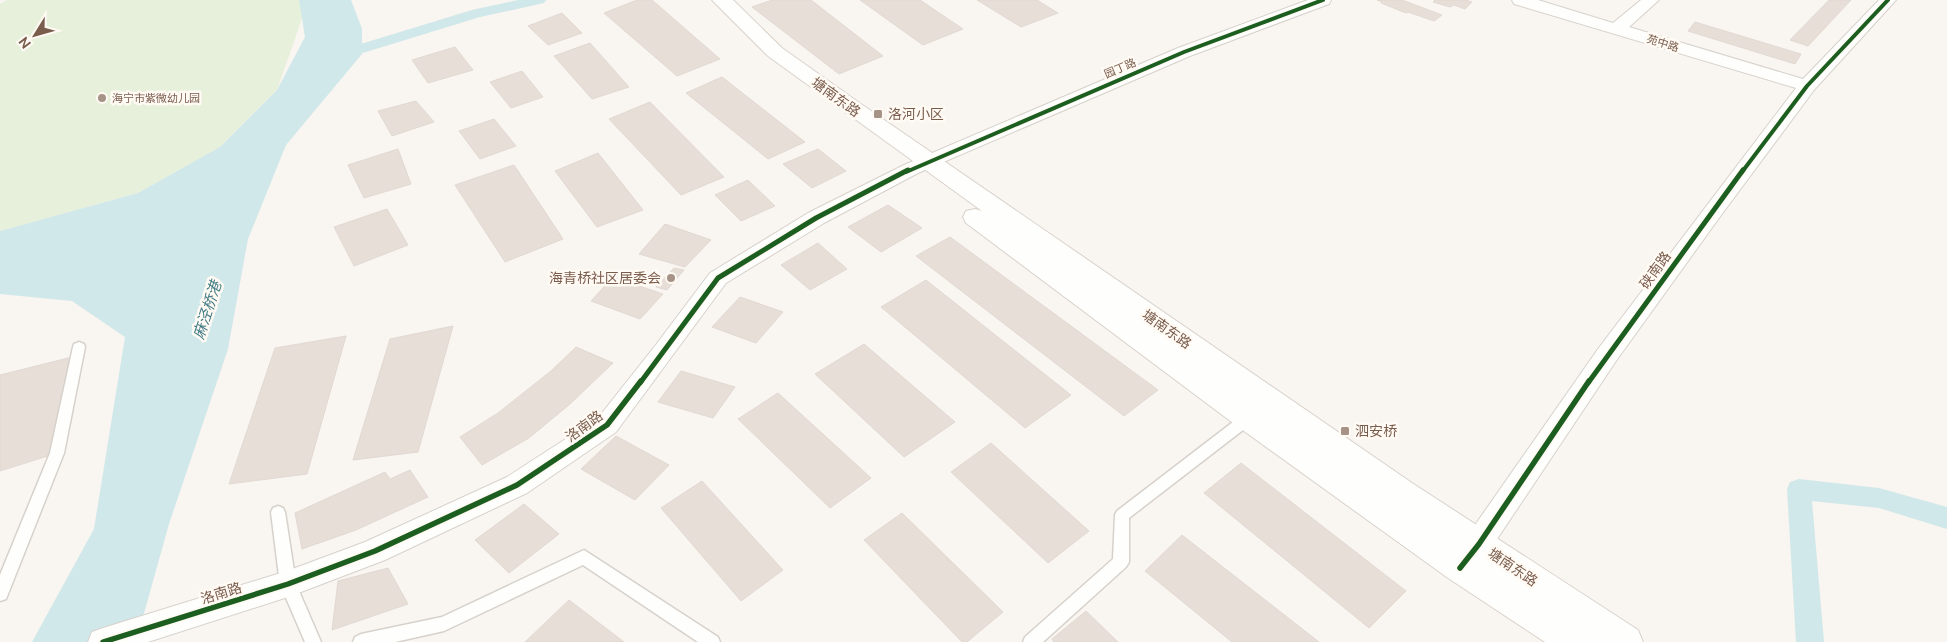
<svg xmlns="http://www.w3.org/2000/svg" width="1947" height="642" viewBox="0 0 1947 642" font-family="Ubuntu,'Noto Sans SC',sans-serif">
	<rect width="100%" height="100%" fill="#f9f5f0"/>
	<path fill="#e7f0db" d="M7,0H302L306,7L277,90L220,147L138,193L0,231V4Z"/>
	<path fill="#d0e8ea" d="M299,0H351L362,29V54L286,145L248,239L228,349L169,524L136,642H32L94,529L125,337L72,301L0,294V231L138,193L220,147L277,90L305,37Z"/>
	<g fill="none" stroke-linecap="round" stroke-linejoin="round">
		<path fill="#d0e8ea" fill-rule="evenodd" d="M518,0H546L544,3L480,17L340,60H328L326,57L328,54L472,10Z
			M1799,479L1879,488L1947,507V529L1879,508L1812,501L1824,642H1796L1787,489L1790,482Z"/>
	</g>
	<path fill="#e6ded7" stroke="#e2d8d2" d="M637,0H652L720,59L677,76L604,13Z
		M772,0H811L883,56L839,74L752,7Z
		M860,0H920L963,29L923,45Z
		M977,0H1037L1058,13L1021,27Z
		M1377,0H1402L1442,15L1434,21L1408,12L1406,13L1381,3L1382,2Z
		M1435,0H1466L1472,2L1465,9L1454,5L1450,7L1433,2Z
		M1829,0H1851L1808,46L1790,40Z
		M562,13L582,33L548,45L528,26Z
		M1695,22L1801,54L1795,64L1688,31Z
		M590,43L629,87L592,99L554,56Z
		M455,47L473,70L428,83L412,60Z
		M522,71L543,97L511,108L490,82Z
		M722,77L805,142L768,159L686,93Z
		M416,101L434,122L392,136L378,111Z
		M650,102L724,177L681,195L609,119Z
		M494,119L516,146L480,159L459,131Z
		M398,149L411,184L364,198L348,165Z
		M818,149L846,171L812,188L783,164Z
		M598,153L643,210L597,227L555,171Z
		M514,165L563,239L505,262L455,185Z
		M748,180L775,206L741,221L715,195Z
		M888,205L922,228L881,252L848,227Z
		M387,209L408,245L354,266L334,227Z
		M665,224L711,240L685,267L639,254Z
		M950,237L1158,390L1124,416L916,256Z
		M818,243L847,269L810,290L781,265Z
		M674,268L684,270L667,290L656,287Z
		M613,277L663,294L640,319L591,301Z
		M926,280L1071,395L1025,428L881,307Z
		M740,297L783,312L756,343L712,327Z
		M453,326L418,452L353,460L390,339Z
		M346,336L307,474L229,484L275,348Z
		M864,344L955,422L904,457L815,374Z
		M576,347L613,363L570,404L529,438L482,465L460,437L498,413L551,371Z
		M72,357L51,455L0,471V375Z
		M681,371L735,387L713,418L658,402Z
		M778,393L871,478L830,508L738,419Z
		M616,436L669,465L635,500L581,469Z
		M991,443L1089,531L1048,563L951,472Z
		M1241,463L1406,591L1369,628L1204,493Z
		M410,470L428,497L356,530L302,549L295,513L385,472L390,479Z
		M702,481L783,570L741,601L661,508Z
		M524,504L559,534L509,573L475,540Z
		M902,513L1003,612L967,642H962L864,540Z
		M1182,535L1319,642H1232L1145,571Z
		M388,568L408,604L332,630L338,581Z
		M569,600L624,642H525Z
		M1086,611L1118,642H1054L1052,639Z"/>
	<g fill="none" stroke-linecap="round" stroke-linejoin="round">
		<g stroke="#d7d1cb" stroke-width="3">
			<path id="lane" d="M79,342L84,344L85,347L64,453L8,594L6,599L0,601V575L50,453L73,347L74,344Z
				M1251,411L1256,412L1258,416L1256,420L1129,518V562L1126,567L1043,642H1023L1025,637L1113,559L1115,515L1117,511L1246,412Z
				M278,506L283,508L285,512L296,584L321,642H305L280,584L271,512L273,508Z
				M584,550L718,637L720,642H698L583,565L444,631L395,642H353L355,637L361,634L442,617Z"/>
		</g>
		<g stroke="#d7d1cb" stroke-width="2">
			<path id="street" d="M1308,0H1331L1329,4L1190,56L918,173L824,223L726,283L616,432L527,493L385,560L288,597L148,642H88L92,632L103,628L287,571L365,542L507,477L598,418L655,346L710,273L808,213L904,165L1178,48Z
				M1512,0H1538L1613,23L1641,0H1659L1629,27L1803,79L1879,0H1896L1814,90L1719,218L1616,361L1479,566L1469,570L1459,566L1454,557L1459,548L1598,349L1796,88L1514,4Z"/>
		</g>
		<g stroke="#d9d2cb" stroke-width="2">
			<path id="secondary" d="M712,0H733L782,48L861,104L1412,483L1638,630L1643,642H1545L1448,578L1237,426L966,223L963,217L966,211L975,209L982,211L768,56Z"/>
		</g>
		<use href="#lane" fill="#fefefd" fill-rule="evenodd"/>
		<use href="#street" fill="#fefefd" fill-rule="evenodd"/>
		<use href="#secondary" fill="#fefefd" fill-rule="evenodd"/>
		<g stroke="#fffaf3" stroke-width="6">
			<path id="cycleway-far2" d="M906,172L1184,52L1323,0
				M1742,172L1807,86L1888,0"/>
		</g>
		<g stroke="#fffaf3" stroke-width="8">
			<path id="cycleway-far1" d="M640,383L718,278L816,218L908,170
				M1588,383L1743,170"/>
		</g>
		<g stroke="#fffaf3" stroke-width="9">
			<path id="cycleway" d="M1460,568L1479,544L1589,381
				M103,642L288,584L375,551L517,485L607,425L641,381"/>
		</g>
		<use href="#cycleway-far2" stroke="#1b5e20" stroke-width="4"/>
		<use href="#cycleway-far1" stroke="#1b5e20" stroke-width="5"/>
		<use href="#cycleway" stroke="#1b5e20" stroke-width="5.5"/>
	</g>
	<g fill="#a69286" stroke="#fffaf3" stroke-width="2">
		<circle cx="102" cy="98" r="5"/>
		<rect x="873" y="109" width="10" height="10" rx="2.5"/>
		<circle cx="671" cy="278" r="5"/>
		<rect x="1340" y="426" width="10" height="10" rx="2.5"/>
	</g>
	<g text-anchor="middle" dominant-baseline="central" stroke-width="5" stroke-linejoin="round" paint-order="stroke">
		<g font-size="11" fill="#7a5c4d" stroke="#fffaf3">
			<text transform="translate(1663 43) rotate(17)">苑中路</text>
			<text transform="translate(1120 68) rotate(-23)">园丁路</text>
		</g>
		<g font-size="11" fill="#7a5c4d" stroke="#fffaf3" text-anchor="start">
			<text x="112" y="98">海宁市紫微幼儿园</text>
		</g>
		<g font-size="14" fill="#7a5c4d" stroke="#fffaf3">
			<text transform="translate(836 97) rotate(36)">塘南东路</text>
			<text transform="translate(1655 270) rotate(-54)">硖南路</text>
			<text transform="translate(1167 329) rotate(35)">塘南东路</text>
			<text transform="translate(584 426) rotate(-36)">洛南路</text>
			<text transform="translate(1513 567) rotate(34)">塘南东路</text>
			<text transform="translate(221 593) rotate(-17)">洛南路</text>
		</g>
		<g font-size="14" fill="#7a5c4d" stroke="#fffaf3" text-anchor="start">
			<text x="888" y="114">洛河小区</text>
			<text x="661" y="278" text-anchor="end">海青桥社区居委会</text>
			<text x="1355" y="431">泗安桥</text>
		</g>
		<g font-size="15" font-style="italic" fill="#437c86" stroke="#fffaf3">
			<text transform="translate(207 310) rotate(-72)">麻泾桥港</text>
		</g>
	</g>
	<g transform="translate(35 35) rotate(233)" stroke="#fffaf3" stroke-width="4" paint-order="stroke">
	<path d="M0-4L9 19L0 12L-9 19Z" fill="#7a5c4d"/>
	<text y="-8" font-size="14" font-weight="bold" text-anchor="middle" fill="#7a5c4d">N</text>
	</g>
</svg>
